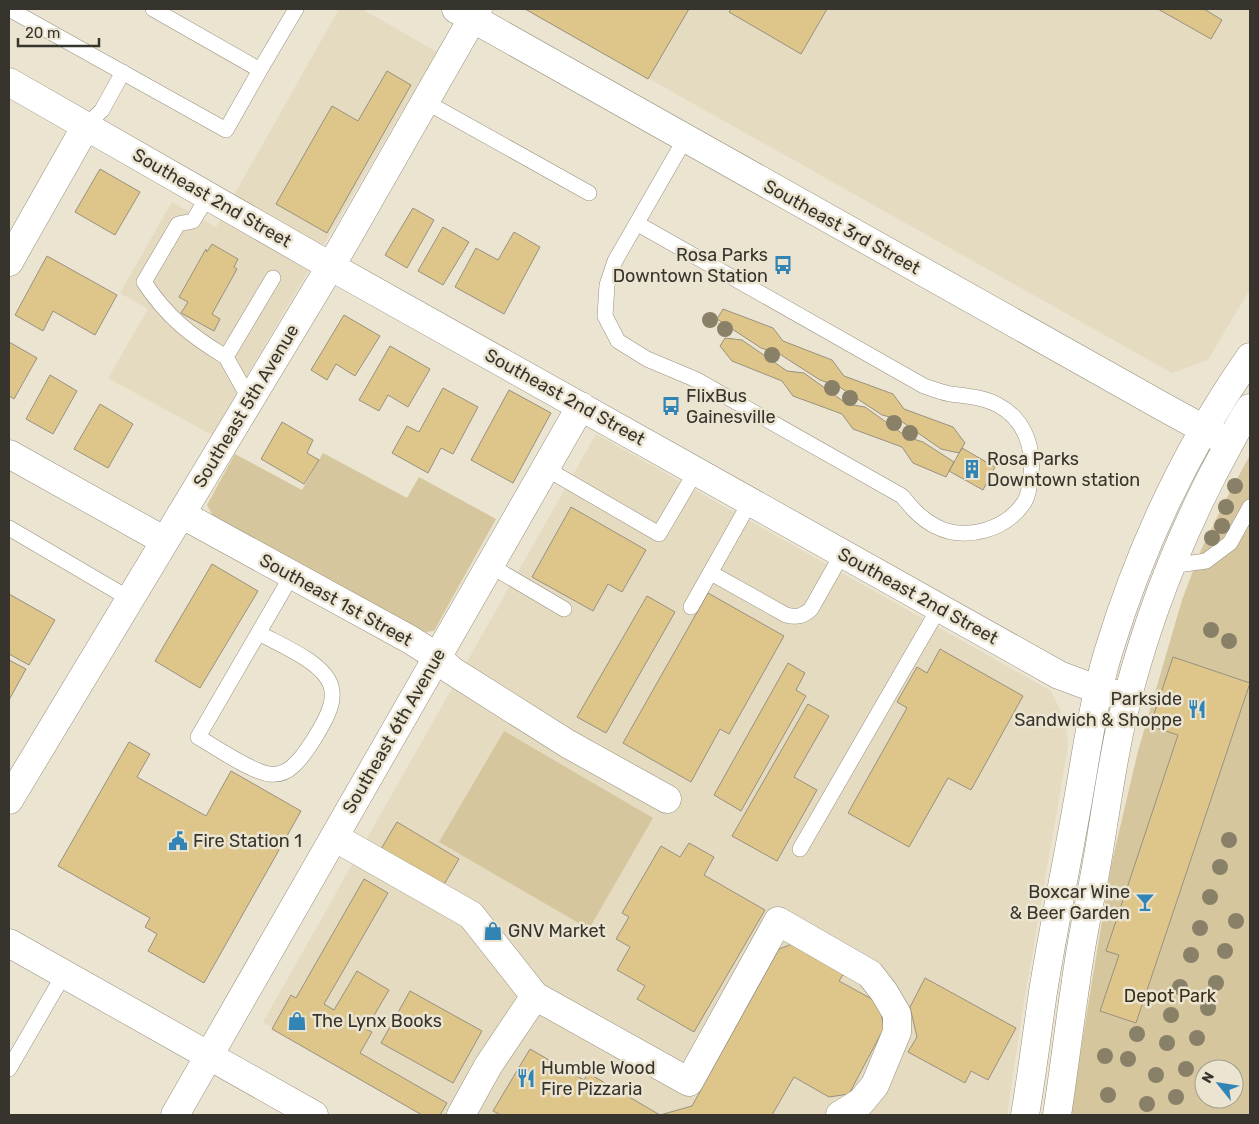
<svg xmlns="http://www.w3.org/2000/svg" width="1259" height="1124" viewBox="0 0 1259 1124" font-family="Rubik,sans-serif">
	<rect width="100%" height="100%" fill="#ebe4d1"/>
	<path fill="#e5dbc0" d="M339,9H362L437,52L212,435L108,378L148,309L120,293L172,202L216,227Z
		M525,9H1250V289L1208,360L1172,373Z
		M596,434L1051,691L1065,720L1068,746L1022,1014L1007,1115H428L263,1022Z"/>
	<path fill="#d6c69d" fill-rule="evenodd" d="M323,453L407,498L419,477L496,519L434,631L425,632L213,516L207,505L235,454L302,490Z
		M1250,455V1115H1070L1111,866L1138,751L1182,600L1201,550L1225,501ZM1204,1069H1234V1099H1204Z
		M504,731L653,818L589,929L439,842Z"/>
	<path fill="#dec68a" stroke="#989180" d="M525,9H689L648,79Z
		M731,9H827L801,54L729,12Z
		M1158,9H1204L1222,20L1211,39Z
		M387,71L411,85L327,233L276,204L332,106L358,121Z
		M100,169L140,192L115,235L75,212Z
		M413,208L434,220L407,268L385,255Z
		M443,227L469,242L443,285L418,271Z
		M514,232L540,247L504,314L455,287L476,248L498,260Z
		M212,244L238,259L234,267L237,269L212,314L220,319L214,331L181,313L188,302L179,297L206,249L207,252Z
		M47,256L117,295L95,335L53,311L43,331L15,315Z
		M723,309L773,328L783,341L832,360L844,376L893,394L904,409L953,427L965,443L959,453L941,449L898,419L882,415L838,386L820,380L778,353L761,348L717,319Z
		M344,315L380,336L355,376L336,364L327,380L311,370Z
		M725,338L742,340L787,371L804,373L847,404L865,407L907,437L923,442L954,462L946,477L913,463L902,447L853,429L842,414L793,396L782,381L732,361L720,346Z
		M9,342L37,358L14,399L9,396Z
		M390,346L430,369L408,407L388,395L379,411L359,400Z
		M50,375L77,391L53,434L26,419Z
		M443,388L478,407L453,454L441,448L428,473L392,453L407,426L419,432Z
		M509,390L551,413L513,483L471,460Z
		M100,404L133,424L108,468L74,449Z
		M282,422L313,440L307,453L319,460L304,484L261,459Z
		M962,448L995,467L983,490L949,471Z
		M571,507L646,550L622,592L608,584L593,611L532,577Z
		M212,564L258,591L200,688L155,661Z
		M708,593L784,636L729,734L720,729L691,782L623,743Z
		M9,594L55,620L29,665L9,654Z
		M647,596L675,612L606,733L577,717Z
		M940,649L1023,696L971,790L948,778L909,847L848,813L907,708L897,702L917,667L927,673Z
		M1173,657L1250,683L1136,1023L1100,1011L1119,955L1106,951L1178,735L1150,726Z
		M9,660L26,669L9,700Z
		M788,663L805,673L796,690L806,696L741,811L714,795Z
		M808,704L829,716L794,777L817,790L777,861L732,836Z
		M129,742L150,754L137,777L206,816L231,771L301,811L204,983L148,951L157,934L145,927L150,918L58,866Z
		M397,822L459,859L443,886L381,849Z
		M689,843L714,857L704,875L765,910L694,1032L637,999L645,986L617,970L630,947L616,939L629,917L622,913L661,846L680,857Z
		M364,879L388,893L324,1004L334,1010L357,971L389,990L366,1029L372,1032L360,1053L447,1103L440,1115H422L272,1029L291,995L296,998Z
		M797,942L846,970L839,981L879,1003L884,1028L849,1094L829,1097L794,1077L772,1115H501L493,1111L530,1049L584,1080L588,1073L660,1115L692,1106L779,949Z
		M925,978L1016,1028L988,1080L971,1071L965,1083L908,1052L917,1037L910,1007Z
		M410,991L482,1031L453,1083L381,1043Z"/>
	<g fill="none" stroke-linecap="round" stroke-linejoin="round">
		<g stroke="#96907e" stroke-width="16">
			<path id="lane" d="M9,9L226,130L260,70L153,9
				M260,70L296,9
				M426,102L589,193
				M86,126L102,110L123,72
				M208,196L193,221L178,224L144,282C167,317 191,336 226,357
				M638,224L924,386C933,389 941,392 950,394C966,396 983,397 998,405C1024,419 1034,446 1031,475C1030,483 1029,494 1025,501C1007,530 965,542 935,526C921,519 911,507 902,496L697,380L647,359L618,341L605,316L607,285L615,261L685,139
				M250,400L226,357L273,278
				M545,468L659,534L696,471
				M9,528L130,599
				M489,565L564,609
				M1170,566L1206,561L1230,543L1250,507
				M711,573L786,615C797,618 803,616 811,609L842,554
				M691,607L750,502
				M259,633C280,645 324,662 331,686C333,693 332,702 330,708C325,723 305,756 293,766C287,772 278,775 269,774C252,772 215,747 198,737L292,575
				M800,849L939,608
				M9,1069L64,974"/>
		</g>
		<g stroke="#96907e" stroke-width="29">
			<path id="street" d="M9,82L330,266L1059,675L1099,690L1128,697
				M9,262L86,126
				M9,454L165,541
				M181,514L409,639L436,656L451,670L568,744L667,799
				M9,800L342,247L478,9
				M334,837L471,915L535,996L488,1066L461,1115
				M535,996L689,1082L778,921L870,974L884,992L897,1014V1032L875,1085L861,1102L840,1115
				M175,1115L581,406"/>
		</g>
		<g stroke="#96907e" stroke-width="29">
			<path id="secondary" d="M456,9L1160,405L1229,443
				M9,943L314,1115
				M1025,1115C1032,1074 1037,1033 1043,992C1053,930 1066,868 1077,806C1086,755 1093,703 1108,653C1140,548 1187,447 1250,357
				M1057,1115C1064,1071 1069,1026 1076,981C1081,941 1090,902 1097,862C1105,816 1111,770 1121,724C1141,637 1172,554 1213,474C1225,452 1236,429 1250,408"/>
		</g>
		<use href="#lane" stroke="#fff" stroke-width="15"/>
		<use href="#street" stroke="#fff" stroke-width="28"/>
		<use href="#secondary" stroke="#fff" stroke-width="28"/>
	</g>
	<g fill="#898068">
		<circle cx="710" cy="320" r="8"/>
		<circle cx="725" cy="329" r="8"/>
		<circle cx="772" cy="355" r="8"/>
		<circle cx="832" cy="388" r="8"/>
		<circle cx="850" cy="398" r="8"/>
		<circle cx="894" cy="423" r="8"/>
		<circle cx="910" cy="433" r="8"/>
		<circle cx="1235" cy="486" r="8"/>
		<circle cx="1226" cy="507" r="8"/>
		<circle cx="1222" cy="526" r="8"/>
		<circle cx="1212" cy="538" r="8"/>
		<circle cx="1211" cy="630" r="8"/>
		<circle cx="1229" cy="641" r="8"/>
		<circle cx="1229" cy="840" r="8"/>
		<circle cx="1220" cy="867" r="8"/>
		<circle cx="1210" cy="897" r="8"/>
		<circle cx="1236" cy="921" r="8"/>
		<circle cx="1200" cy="928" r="8"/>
		<circle cx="1225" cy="951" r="8"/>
		<circle cx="1191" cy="955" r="8"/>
		<circle cx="1216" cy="983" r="8"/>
		<circle cx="1180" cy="987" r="8"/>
		<circle cx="1208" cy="1008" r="8"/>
		<circle cx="1171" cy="1015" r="8"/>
		<circle cx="1137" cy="1034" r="8"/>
		<circle cx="1197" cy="1038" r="8"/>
		<circle cx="1167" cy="1043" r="8"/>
		<circle cx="1105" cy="1056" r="8"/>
		<circle cx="1128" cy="1059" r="8"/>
		<circle cx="1186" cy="1069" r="8"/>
		<circle cx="1156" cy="1075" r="8"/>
		<circle cx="1108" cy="1095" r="8"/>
		<circle cx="1176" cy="1097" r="8"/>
		<circle cx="1147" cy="1104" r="8"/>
	</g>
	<defs>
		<g id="bus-bare" transform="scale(1.5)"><path d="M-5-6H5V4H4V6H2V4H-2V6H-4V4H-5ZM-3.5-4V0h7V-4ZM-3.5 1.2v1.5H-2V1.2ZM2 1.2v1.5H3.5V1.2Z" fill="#3284b4" stroke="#ebe4d1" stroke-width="2.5" paint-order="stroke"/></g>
		<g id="building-bare" transform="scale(1.5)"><path d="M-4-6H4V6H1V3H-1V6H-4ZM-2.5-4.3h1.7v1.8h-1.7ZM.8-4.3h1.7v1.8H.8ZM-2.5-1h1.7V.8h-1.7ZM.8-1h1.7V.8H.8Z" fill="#3284b4" stroke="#ebe4d1" stroke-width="2.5" paint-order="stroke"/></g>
		<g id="restaurant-bare" transform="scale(1.5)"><path d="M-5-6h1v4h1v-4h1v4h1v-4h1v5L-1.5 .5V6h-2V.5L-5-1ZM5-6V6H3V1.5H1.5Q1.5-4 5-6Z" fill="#3284b4" stroke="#ebe4d1" stroke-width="2.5" paint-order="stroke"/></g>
		<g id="civic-bare" transform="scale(1.5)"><path d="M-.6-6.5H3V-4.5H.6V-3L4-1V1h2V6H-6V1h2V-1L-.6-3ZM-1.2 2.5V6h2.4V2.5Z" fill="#3284b4" stroke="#ebe4d1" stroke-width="2.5" paint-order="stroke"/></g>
		<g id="bar-bare" transform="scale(1.5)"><path d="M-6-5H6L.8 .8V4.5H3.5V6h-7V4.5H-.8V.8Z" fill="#3284b4" stroke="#ebe4d1" stroke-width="2.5" paint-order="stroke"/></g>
		<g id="shop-bare" transform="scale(1.5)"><path d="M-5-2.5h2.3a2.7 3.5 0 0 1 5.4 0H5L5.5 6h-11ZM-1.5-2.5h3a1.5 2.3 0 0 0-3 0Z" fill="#3284b4" stroke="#ebe4d1" stroke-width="2.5" paint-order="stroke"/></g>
	</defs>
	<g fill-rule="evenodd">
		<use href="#bus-bare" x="783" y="265"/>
		<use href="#bus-bare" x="671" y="406"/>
		<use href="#building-bare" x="972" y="469"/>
		<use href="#restaurant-bare" x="1197" y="709"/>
		<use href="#civic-bare" x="178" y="841"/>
		<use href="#bar-bare" x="1145" y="902"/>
		<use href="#shop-bare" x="493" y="931"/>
		<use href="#shop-bare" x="297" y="1021"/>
		<use href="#restaurant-bare" x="526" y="1078"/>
	</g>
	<g text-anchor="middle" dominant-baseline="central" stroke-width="5" stroke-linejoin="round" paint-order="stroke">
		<g font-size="18" fill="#37342d" stroke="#ebe4d1">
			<text transform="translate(212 198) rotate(30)">Southeast 2nd Street</text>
			<text transform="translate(842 227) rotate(29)">Southeast 3rd Street</text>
			<text transform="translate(565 397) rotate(29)">Southeast 2nd Street</text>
			<text transform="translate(246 406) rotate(-59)">Southeast 5th Avenue</text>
			<text transform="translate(918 596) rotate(29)">Southeast 2nd Street</text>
			<text transform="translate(336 600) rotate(29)">Southeast 1st Street</text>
			<text transform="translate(394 731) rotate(-60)">Southeast 6th Avenue</text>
		</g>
		<g font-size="18" fill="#37342d" stroke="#ebe4d1" text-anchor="start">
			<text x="768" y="255" text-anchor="end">Rosa Parks<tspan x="768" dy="21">Downtown Station</tspan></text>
			<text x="686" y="396">FlixBus<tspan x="686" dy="21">Gainesville</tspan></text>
			<text x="987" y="459">Rosa Parks<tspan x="987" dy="21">Downtown station</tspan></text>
			<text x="1182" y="699" text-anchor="end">Parkside<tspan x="1182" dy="21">Sandwich &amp; Shoppe</tspan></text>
			<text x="193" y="841">Fire Station 1</text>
			<text x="1130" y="892" text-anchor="end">Boxcar Wine<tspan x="1130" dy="21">&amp; Beer Garden</tspan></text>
			<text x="508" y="931">GNV Market</text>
			<text x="312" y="1021">The Lynx Books</text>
			<text x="541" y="1068">Humble Wood<tspan x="541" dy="21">Fire Pizzaria</tspan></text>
		</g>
		<g font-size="18" fill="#392f13" stroke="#ebe4d1">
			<text x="1170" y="996">Depot Park</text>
		</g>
	</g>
	<rect width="1259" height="1124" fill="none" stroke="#37342d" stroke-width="20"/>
	<g transform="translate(1219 1084) rotate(300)"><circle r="24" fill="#ebe4d1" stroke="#a39e8f"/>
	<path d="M0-4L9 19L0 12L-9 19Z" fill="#3284b4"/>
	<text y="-8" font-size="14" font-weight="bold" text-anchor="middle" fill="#37342d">N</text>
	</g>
	<path d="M18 38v8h81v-8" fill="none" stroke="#37342d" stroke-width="2.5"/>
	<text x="25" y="38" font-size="15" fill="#37342d" stroke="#ebe4d1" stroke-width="4" paint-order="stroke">20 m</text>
</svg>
